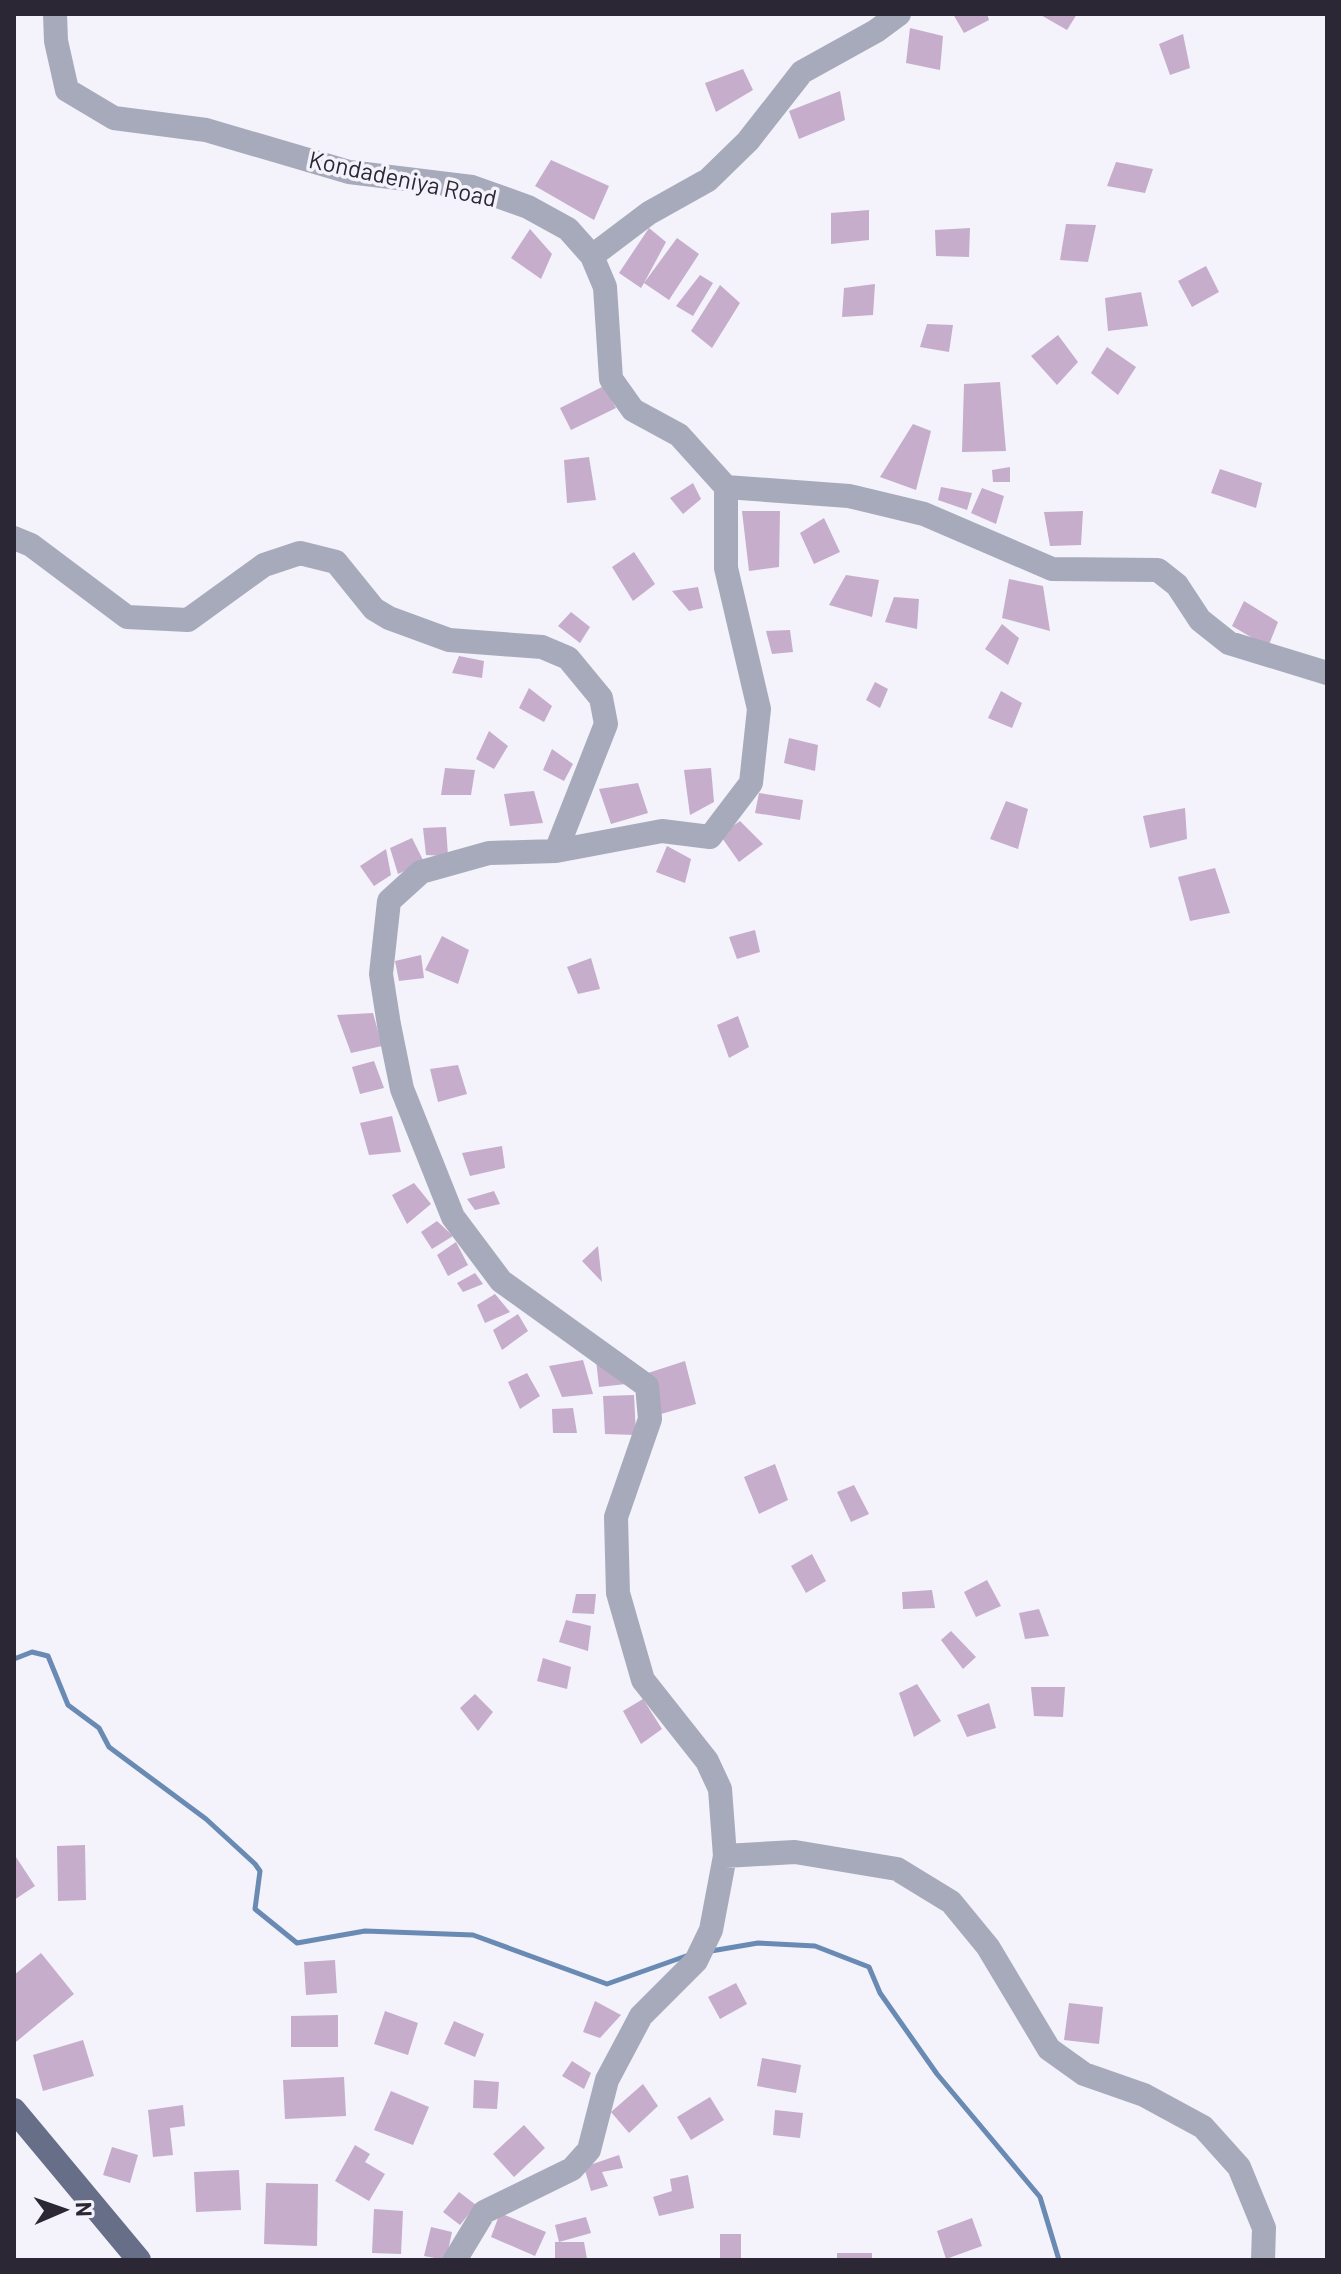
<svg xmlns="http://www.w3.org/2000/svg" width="1341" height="2274" viewBox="0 0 1341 2274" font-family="Barlow,sans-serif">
	<rect width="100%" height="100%" fill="#f4f2fa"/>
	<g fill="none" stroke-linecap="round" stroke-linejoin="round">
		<path stroke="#698ab3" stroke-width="5" d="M14,1659L32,1652L48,1656L68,1705L99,1728L109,1747L206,1819L255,1864L260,1871L255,1909L297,1943L365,1931L473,1935L607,1984L689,1955
			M711,1951L758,1943L815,1946L869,1967L880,1993L937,2074L1040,2197L1059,2260"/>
	</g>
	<path fill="#c6adcb" d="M953,14H987L989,20L964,33Z
		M1039,14H1077L1067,30Z
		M910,28L943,36L940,70L906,63Z
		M1183,34L1190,68L1170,75L1159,44Z
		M743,69L753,90L716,112L705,83Z
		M840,91L845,120L799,139L789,111Z
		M551,160L609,186L594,220L535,186Z
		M1116,162L1153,169L1145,193L1107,186Z
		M869,210V240L831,244V213Z
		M1066,224L1096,225L1088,262L1060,260Z
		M649,228L666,242L644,283L677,238L699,254L669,300L644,283L641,288L619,273Z
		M970,228L969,257L936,256L935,230Z
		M530,229L552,254L541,279L511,258Z
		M1206,266L1219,292L1192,307L1178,281Z
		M700,275L713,283L693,316L676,306Z
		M875,284L873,315L842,317L844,288Z
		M720,285L740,303L712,348L691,331Z
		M1141,292L1148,326L1108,331L1105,298Z
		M927,324L953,325L949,352L920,347Z
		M1058,335L1078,362L1057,385L1031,356Z
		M1107,347L1136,367L1118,395L1091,373Z
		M1000,382L1006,451L962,452L964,384Z
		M604,386L616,408L571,430L560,408Z
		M913,424L931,431L916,490L880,477Z
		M589,457L596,500L567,503L564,460Z
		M1010,467V482H993L992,470Z
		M1220,469L1262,483L1256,508L1211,493Z
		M693,483L701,499L683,514L670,498Z
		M941,487L972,493L967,510L938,500Z
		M982,488L1004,496L996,524L971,513Z
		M742,511H780L779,567L749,571Z
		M1083,511L1081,545L1050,546L1044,512Z
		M824,518L840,552L814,564L800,533Z
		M634,552L655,584L633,601L612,567Z
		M846,575L879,580L872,617L829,605Z
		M1009,579L1043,586L1050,631L1002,618Z
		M698,587L703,608L689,611L672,591Z
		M894,597L919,599L917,629L885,622Z
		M1244,601L1278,622L1268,647L1232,626Z
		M571,612L590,627L580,643L558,626Z
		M1002,624L1019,638L1008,665L985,649Z
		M790,630L793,652L772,654L766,631Z
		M459,656L484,661L482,678L452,673Z
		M875,682L888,689L880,708L866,700Z
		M529,688L552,706L544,722L519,708Z
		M1001,691L1022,703L1012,728L988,718Z
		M489,731L508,746L494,769L476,759Z
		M789,738L818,745L815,771L784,763Z
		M552,749L573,764L564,781L543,770Z
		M445,768L475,770L471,795H441Z
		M711,768L714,802L690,815L684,770Z
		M638,783L648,813L611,824L599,789Z
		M534,791L543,823L510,826L504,794Z
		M759,793L803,800L800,820L755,813Z
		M1006,801L1028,809L1018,849L990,839Z
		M1185,808L1187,839L1150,848L1143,816Z
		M740,821L763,844L739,862L720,835Z
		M446,827L448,856L426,855L423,828Z
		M412,838L424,862L398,874L390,848Z
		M667,846L691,859L685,883L656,872Z
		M386,849L391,875L374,886L360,866Z
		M1215,868L1230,913L1190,921L1178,877Z
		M755,930L760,952L737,959L729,937Z
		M442,936L469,950L458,984L425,970Z
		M421,955L424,978L399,981L395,961Z
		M591,958L600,989L578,994L567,967Z
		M373,1013L382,1046L351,1053L337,1015Z
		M738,1016L749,1047L729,1058L717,1025Z
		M374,1061L384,1088L360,1094L352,1067Z
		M458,1065L467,1094L438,1102L430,1069Z
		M392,1116L401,1152L369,1155L360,1123Z
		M502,1146L505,1168L470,1176L462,1153Z
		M414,1183L431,1204L407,1224L392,1195Z
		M494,1191L500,1204L475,1210L467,1199Z
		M437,1221L453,1236L432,1249L421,1232Z
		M456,1242L468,1265L448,1276L437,1255Z
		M598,1246L602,1282L582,1261Z
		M475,1273L483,1284L463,1292L457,1283Z
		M495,1294L510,1312L485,1323L477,1305Z
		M518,1314L528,1331L502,1350L493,1330Z
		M595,1351L626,1384L599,1387Z
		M583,1360L593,1394L562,1397L549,1366Z
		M685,1361L696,1404L661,1414L648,1373Z
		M527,1373L540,1396L520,1409L508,1382Z
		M634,1395L636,1435L605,1434L603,1396Z
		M573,1408L577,1433H553L552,1409Z
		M775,1464L788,1500L759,1514L744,1477Z
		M854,1485L869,1514L851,1522L837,1492Z
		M812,1554L826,1581L806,1593L791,1566Z
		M987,1580L1001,1606L976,1617L964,1592Z
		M932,1590L935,1608L903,1609L902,1592Z
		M576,1594H596L594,1614L572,1613Z
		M1039,1609L1049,1636L1025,1639L1019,1613Z
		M566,1620L591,1626L588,1651L559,1642Z
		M951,1631L976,1657L963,1669L941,1640Z
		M543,1658L571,1667L567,1689L537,1681Z
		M917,1684L941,1721L914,1737L899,1693Z
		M1031,1687H1065L1063,1717L1034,1716Z
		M475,1694L493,1712L478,1731L460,1708Z
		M643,1699L662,1729L641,1744L623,1711Z
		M989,1703L996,1728L967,1737L957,1715Z
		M85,1845L86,1900L58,1901L57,1846Z
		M14,1854L35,1886L14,1900Z
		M41,1953L74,1994L16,2042L14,1975Z
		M335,1960L337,1993L306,1995L304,1962Z
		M736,1983L747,2004L720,2019L708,1997Z
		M595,2001L621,2015L600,2038L583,2032Z
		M1069,2003L1103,2007L1099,2044L1064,2040Z
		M385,2011L418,2023L408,2055L374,2044Z
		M338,2015V2047H291V2016Z
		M454,2021L484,2034L475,2057L444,2044Z
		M83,2040L94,2076L43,2091L33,2055Z
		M762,2058L801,2065L796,2093L757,2086Z
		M572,2061L591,2073L584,2089L562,2076Z
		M344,2077L346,2116L285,2119L283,2080Z
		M474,2080L499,2082L497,2109L473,2108Z
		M643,2084L658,2106L629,2133L611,2112Z
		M391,2091L429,2107L413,2145L374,2130Z
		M710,2097L724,2120L691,2140L677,2117Z
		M183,2105L185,2126L170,2128L173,2155L153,2157L148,2110Z
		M775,2110L803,2113L800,2138L773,2135Z
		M524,2125L545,2148L514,2177L493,2154Z
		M355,2145L370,2154L365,2162L385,2174L369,2201L335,2181Z
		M112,2147L138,2155L130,2183L103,2175Z
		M619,2155L623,2168L602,2172L608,2186L591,2191L584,2167Z
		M239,2170L241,2210L196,2212L194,2172Z
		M688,2175L694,2208L659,2216L653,2197L672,2191L670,2179Z
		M266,2183L318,2184L317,2246L264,2244Z
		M459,2192L476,2205L460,2225L443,2212Z
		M374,2209L403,2211L401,2254L372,2253Z
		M500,2213L546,2232L535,2256L491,2237Z
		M586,2217L591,2233L559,2242L555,2225Z
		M972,2218L982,2246L946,2259L937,2231Z
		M431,2227L452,2232L446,2260L424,2256Z
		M720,2234H741V2260H720Z
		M555,2242H584L587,2259L555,2260Z
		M837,2253H872V2260H837Z"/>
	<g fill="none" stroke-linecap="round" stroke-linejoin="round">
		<path stroke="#a6aaba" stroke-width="24" d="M55,14L56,41L67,90L114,118L206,130L349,172L472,187L528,207L568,229L592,256L605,287L611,379L633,410L679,435L726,487L849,496L924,514L1052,569L1158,570L1177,585L1200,620L1229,643L1327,673
			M592,256L649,213L708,180L748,141L802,72L876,31L899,14
			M14,538L31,545L127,617L188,620L264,565L300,553L336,562L374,609L389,618L449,640L542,647L568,658L601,698L606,724L556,851
			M725,1856L795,1852L897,1869L951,1902L988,1947L1049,2049L1084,2074L1144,2095L1203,2127L1239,2167L1264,2228L1263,2260
			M455,2260L484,2212L572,2169L589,2150L607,2080L641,2016L696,1961L711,1930L725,1856L720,1789L707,1761L643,1680L618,1593L616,1517L650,1419L647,1386L501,1281L453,1217L402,1089L389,1025L381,974L389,901L421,872L489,853L556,851L662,831L710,837L751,783L759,709L726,568V487"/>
		<path stroke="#676e88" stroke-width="24" d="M14,2110L139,2260"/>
	</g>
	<g text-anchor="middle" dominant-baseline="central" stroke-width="7" stroke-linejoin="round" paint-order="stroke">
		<g font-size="24" fill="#2b2734" stroke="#f4f2fa">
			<text transform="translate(403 178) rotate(12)">Kondadeniya Road</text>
		</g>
	</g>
	<rect width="1341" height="2274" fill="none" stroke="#2b2734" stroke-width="32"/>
	<g transform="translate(64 2210) rotate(88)" stroke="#f4f2fa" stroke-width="6" paint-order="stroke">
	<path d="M0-6L14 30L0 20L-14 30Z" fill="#2b2734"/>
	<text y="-12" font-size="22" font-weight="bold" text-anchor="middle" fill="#2b2734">N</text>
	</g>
</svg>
